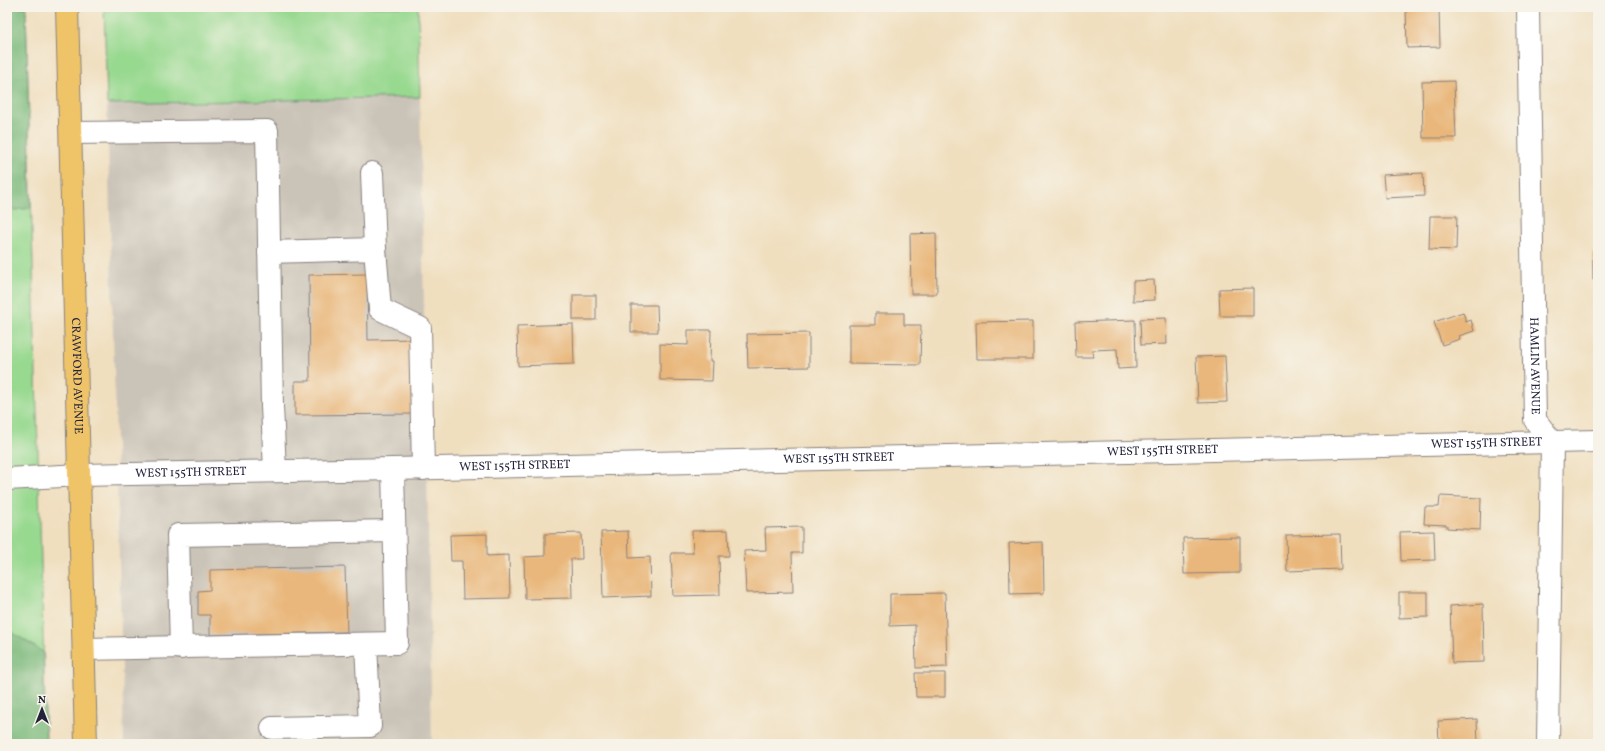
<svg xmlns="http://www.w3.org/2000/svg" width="1605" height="751" viewBox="0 0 1605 751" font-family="Vollkorn,serif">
	<rect width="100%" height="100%" fill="#f7f3e8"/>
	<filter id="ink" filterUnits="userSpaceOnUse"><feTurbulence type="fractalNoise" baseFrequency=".025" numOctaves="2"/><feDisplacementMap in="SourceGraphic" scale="8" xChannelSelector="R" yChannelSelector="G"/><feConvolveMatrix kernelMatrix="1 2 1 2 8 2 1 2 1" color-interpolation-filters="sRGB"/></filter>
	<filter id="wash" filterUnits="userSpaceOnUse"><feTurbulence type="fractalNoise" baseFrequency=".012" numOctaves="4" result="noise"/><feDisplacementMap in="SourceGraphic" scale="16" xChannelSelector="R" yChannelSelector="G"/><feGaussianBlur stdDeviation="0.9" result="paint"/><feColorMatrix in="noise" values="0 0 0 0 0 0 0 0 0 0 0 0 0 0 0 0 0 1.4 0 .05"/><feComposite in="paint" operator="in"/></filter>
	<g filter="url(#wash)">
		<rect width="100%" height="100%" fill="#f0dfbf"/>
		<path fill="#cac3b8" d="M420,97L432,744H124L107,104Z"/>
		<path fill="#98d990" stroke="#5d7e66" d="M7,7H26L46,744H7Z
			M104,7H418L420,97L107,104Z"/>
		<path fill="#7ab97a" stroke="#4e6e5a" d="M7,7H26L31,208L7,211Z
			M7,629L43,652L46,744H7Z"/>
		<g id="blocks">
			<path fill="#e9b77c" d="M1406,7H1439L1440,47L1407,48Z
				M1454,81L1456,138H1423L1422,82Z
				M1423,173L1424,196L1385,198L1383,175Z
				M1430,216H1457L1456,250L1429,249Z
				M936,233L937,294H911L910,234Z
				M1593,251H1598V280H1593Z
				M367,274L368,340L414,339L415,414L295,415V381H310L309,275Z
				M1154,280L1155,300L1133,301V281Z
				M1253,288V316H1220L1219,289Z
				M573,295H596V320H573Z
				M631,305H657L658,332H631Z
				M1463,312L1466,322L1471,320L1474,331L1459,336L1460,339L1442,345L1434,322Z
				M875,313H904V325H921L920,365L849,364V325H875Z
				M1166,318L1167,344L1141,345L1140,319Z
				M1135,320L1136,368L1118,369L1117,349L1092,350L1093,357H1076L1075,322Z
				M1033,321V359H977L976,322Z
				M573,324L574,364L518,366L517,326Z
				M688,330H711L710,361H713L712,381L660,380V344L688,345Z
				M809,333V367L748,368L747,334Z
				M1225,356L1227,402L1198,403L1196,357Z
				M1440,496L1481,498L1480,530L1447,528V525L1424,524L1425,507H1439Z
				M802,527V553H792L793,592L746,593L744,551L766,550L765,528Z
				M728,530L729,556H719L720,595L673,596L671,553H693L692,531Z
				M628,531L629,558L650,557L651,596L603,598L601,532Z
				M1434,531L1435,560L1401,561L1400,532Z
				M581,533L582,559H571L572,598L525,599L524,557L545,556V534Z
				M487,534V556L509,555L510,598L463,599L462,561H451L450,535Z
				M1340,534L1341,569L1287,571L1286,535Z
				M1240,537V573L1184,574L1183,538Z
				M1043,542L1044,593L1010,594L1009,543Z
				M345,567L347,632L210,635V615H198V591L210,590V570Z
				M1399,592H1428V617L1399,618Z
				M945,593L947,667L916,668L915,625L890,626V594Z
				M1483,604L1484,662L1452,663L1450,606Z
				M915,673H945V697H916Z
				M1477,719L1478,744H1439L1438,721Z"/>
		</g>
	</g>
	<g filter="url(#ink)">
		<use href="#blocks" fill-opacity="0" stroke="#89807d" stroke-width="1"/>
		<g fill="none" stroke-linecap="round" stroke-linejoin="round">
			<g stroke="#89807d" stroke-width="24">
				<g id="minor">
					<path id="s1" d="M1528,7L1535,420L1552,442L1548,744"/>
					<path d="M71,133L267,131L272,406L275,471"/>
					<path d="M372,173L375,249"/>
					<path d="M269,252L375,249L380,309L420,328L423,469"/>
					<path id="s2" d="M7,479L80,475L393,469L1598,441"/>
					<path d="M181,648L178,535L394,531"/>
					<path d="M84,649L397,643L393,469"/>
					<path d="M272,728L370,726L366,644"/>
				</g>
			</g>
			<g stroke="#89807d" stroke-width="24">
				<g id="major">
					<path id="s3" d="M67,7L86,744"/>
				</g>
			</g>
			<use href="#minor" stroke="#fff" stroke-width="22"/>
			<use href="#major" stroke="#efc469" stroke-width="22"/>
		</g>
	</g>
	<g text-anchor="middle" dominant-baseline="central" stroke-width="3" stroke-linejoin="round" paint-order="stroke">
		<g font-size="12" fill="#22223b" stroke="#f7f3e8">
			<text stroke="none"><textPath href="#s1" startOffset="359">HAMLIN AVENUE</textPath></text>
			<text stroke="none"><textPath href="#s3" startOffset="369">CRAWFORD AVENUE</textPath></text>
			<text stroke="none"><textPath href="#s2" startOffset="1480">WEST 155TH STREET</textPath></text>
			<text stroke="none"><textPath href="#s2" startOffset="1156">WEST 155TH STREET</textPath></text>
			<text stroke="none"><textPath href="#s2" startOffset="832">WEST 155TH STREET</textPath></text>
			<text stroke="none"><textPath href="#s2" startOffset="508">WEST 155TH STREET</textPath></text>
			<text stroke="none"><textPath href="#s2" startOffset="184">WEST 155TH STREET</textPath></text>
		</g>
	</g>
	<rect width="1605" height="751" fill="none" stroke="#f7f3e8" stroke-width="24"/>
	<g transform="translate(42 709)" stroke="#f7f3e8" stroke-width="3" paint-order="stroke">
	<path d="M0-3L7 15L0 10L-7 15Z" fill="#22223b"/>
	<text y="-6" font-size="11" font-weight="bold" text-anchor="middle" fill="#22223b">N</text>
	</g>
</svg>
